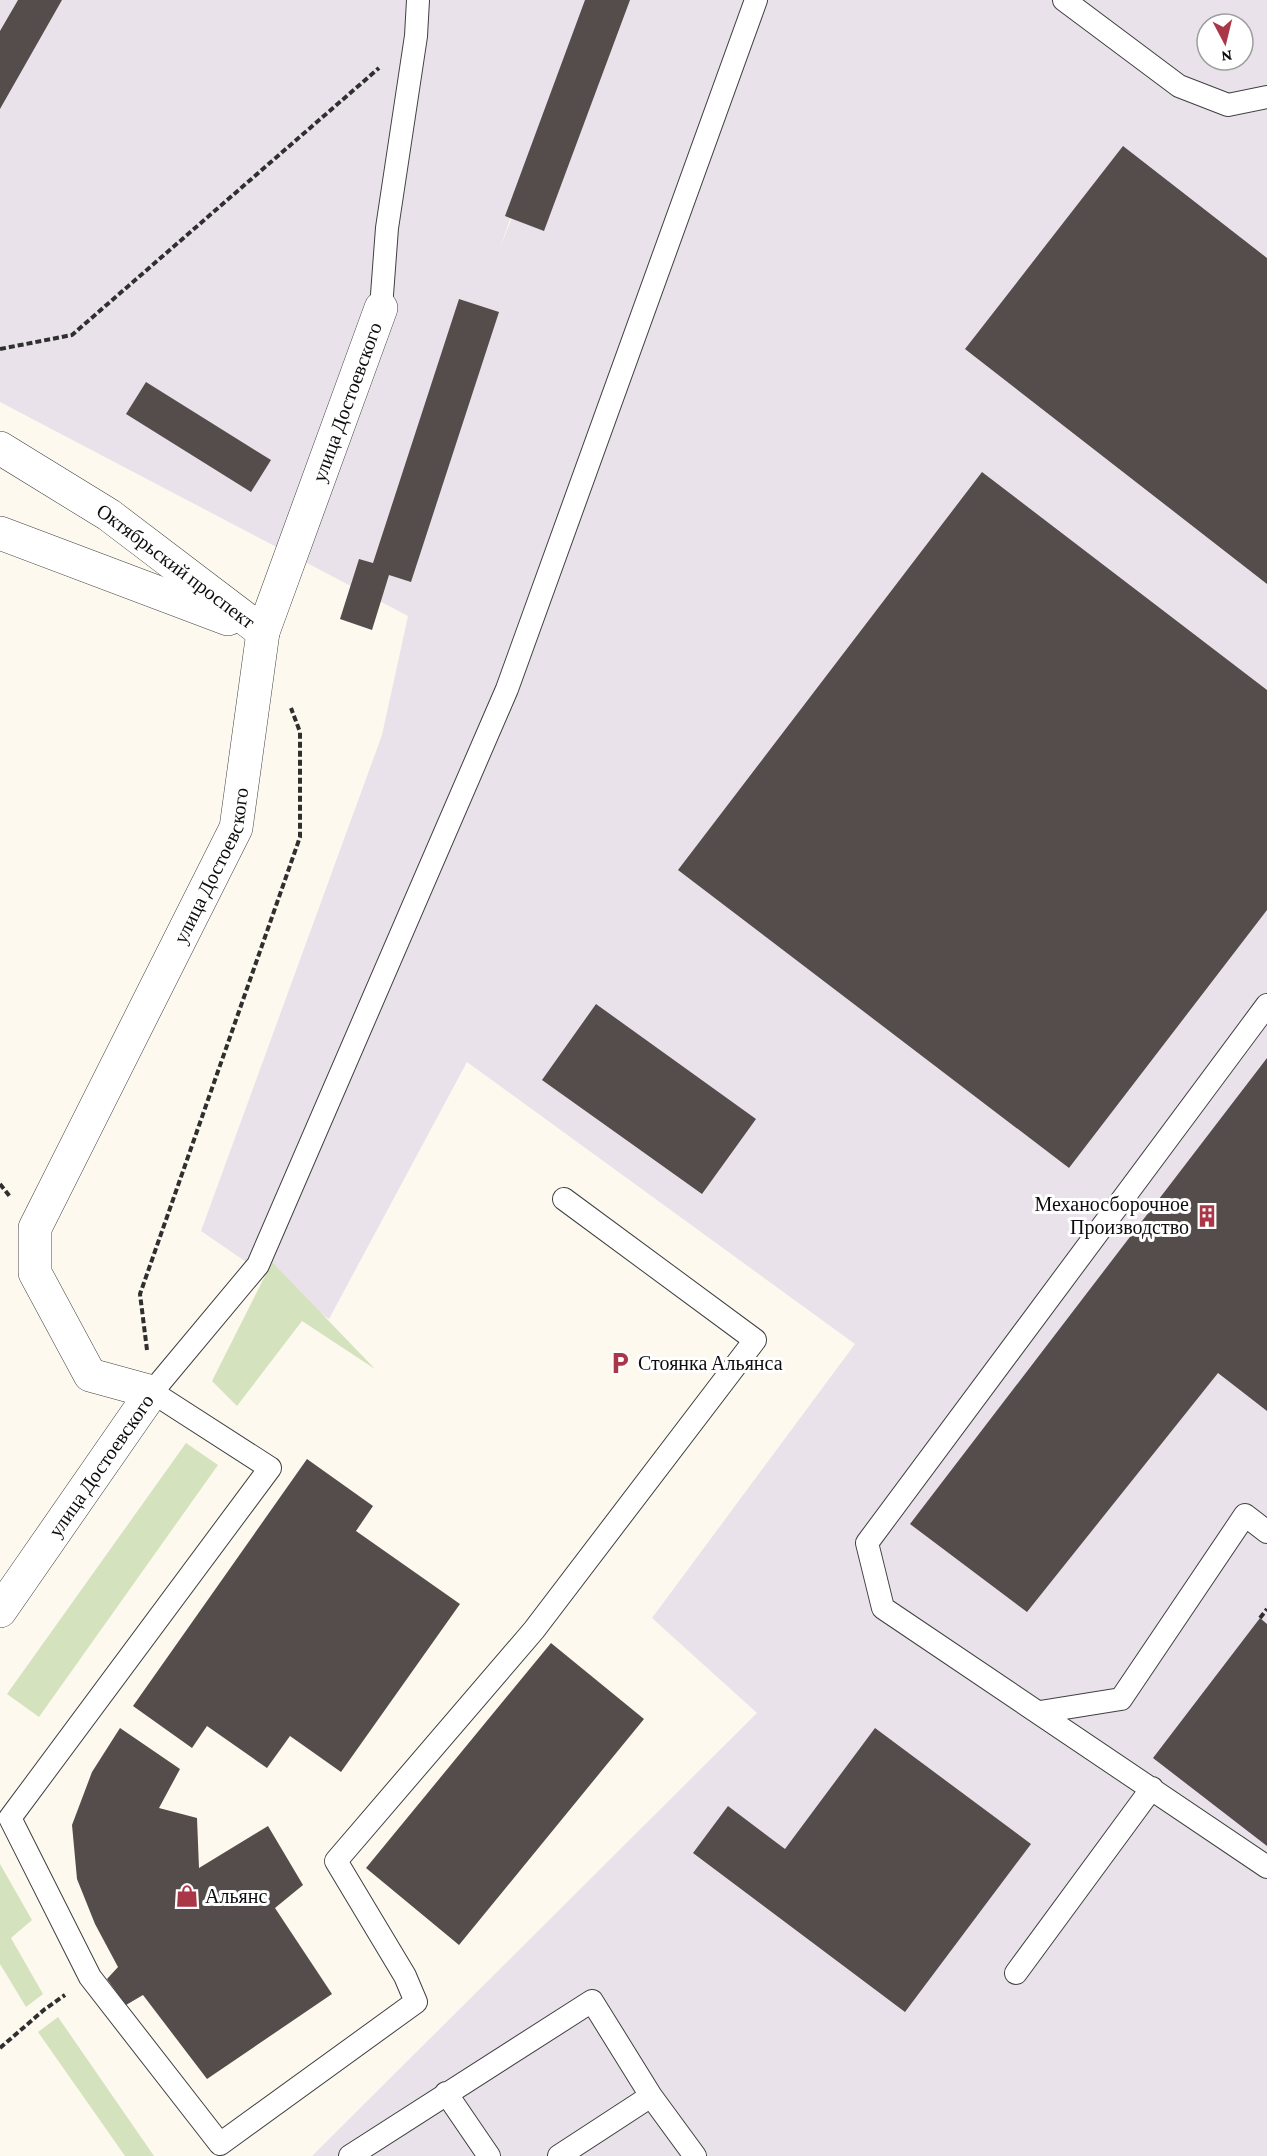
<svg xmlns="http://www.w3.org/2000/svg" width="1267" height="2156" viewBox="0 0 1267 2156" font-family="'Crimson Pro',serif">
	<rect width="100%" height="100%" fill="#fdf9ef"/>
	<path fill="#e9e2ea" fill-rule="evenodd" d="M0,0H586L500,248L598,0H1267V2156H312L757,1713L652,1618L855,1344L467,1062L329,1319L201,1231L382,735L408,616L0,402ZM1207,24H1243V60H1207Z"/>
	<path fill="#d4e3bd" d="M272,1262L375,1369L302,1321L237,1406L212,1381Z
		M186,1443L218,1465L39,1717L7,1694Z
		M0,1864L32,1920L11,1938L43,1994L26,2007L0,1964Z
		M58,2017L154,2156H125L38,2032Z"/>
	<path fill="#544d4b" d="M18,0H62L0,109V31Z
		M585,0H630L544,231L505,216Z
		M1123,146L1267,258V584L965,349Z
		M459,299L499,312L411,582L389,575L372,630L340,619L359,559L373,563Z
		M146,382L271,460L251,492L126,414Z
		M982,472L1267,690V910L1069,1168L678,870Z
		M596,1004L756,1119L702,1194L542,1080Z
		M1267,1058V1411L1218,1373L1027,1612L910,1524Z
		M307,1459L373,1506L356,1531L460,1604L341,1772L290,1736L267,1768L207,1726L192,1748L133,1706Z
		M1260,1618L1267,1624V1846L1153,1758Z
		M551,1643L644,1719L459,1945L366,1868Z
		M120,1728L180,1769L159,1808L197,1818L199,1868L268,1826L303,1885L275,1908L332,1994L207,2079L143,1995L126,2005L107,1979L118,1967L95,1924L77,1879L72,1825L92,1772Z
		M875,1728L1031,1844L905,2012L693,1853L728,1806L785,1849Z"/>
	<g fill="none" stroke-linecap="round" stroke-linejoin="round">
		<g stroke="#404040" stroke-width="24">
			<path id="service" d="M1064,0L1179,86L1228,105L1267,97
				M381,308L387,228L416,36L418,0
				M1267,1005L867,1543L883,1608L1267,1867
				M564,1199L755,1340L534,1630L336,1861L405,1976L416,2002L220,2144L90,1977L10,1818L270,1468L152,1392L258,1265L507,689L756,0
				M1040,1712L1121,1699L1245,1515L1267,1532
				M1016,1973L1152,1788
				M446,2093L489,2156
				M350,2156L592,2001L651,2096
				M559,2156L651,2096L695,2156"/>
		</g>
		<g stroke="#404040" stroke-width="34">
			<g id="minor">
				<path id="s1" d="M0,448L109,515L263,632"/>
				<path d="M0,533L228,619"/>
				<path id="s2" d="M0,1611L152,1392L90,1375L35,1273V1228L236,828L263,632L381,308"/>
			</g>
		</g>
		<path stroke="#2f2f2f" stroke-width="4" stroke-dasharray="6 3" stroke-linecap="butt" d="M0,349L72,335L379,68
			M0,1184L11,1198
			M147,1350L140,1294L300,837V732L291,708
			M1260,1618L1267,1609
			M0,2048L45,2009L65,1995"/>
		<use href="#service" stroke="#fff" stroke-width="22"/>
		<use href="#minor" stroke="#fff" stroke-width="33"/>
	</g>
	<defs>
		<g id="building-bare" transform="scale(1.8)"><path d="M-4-6H4V6H1V3H-1V6H-4ZM-2.5-4.3h1.7v1.8h-1.7ZM.8-4.3h1.7v1.8H.8ZM-2.5-1h1.7V.8h-1.7ZM.8-1h1.7V.8H.8Z" fill="#aa3748" stroke="#fff" stroke-width="2.5" paint-order="stroke"/></g>
		<g id="parking-bare" transform="scale(1.8)"><path d="M-3.5-5.5H1a3.5 3.5 0 0 1 0 7H-1V5.5H-3.5ZM-1-3.4V-.6H.8a1.4 1.4 0 0 0 0-2.8Z" fill="#aa3748" stroke="#fff" stroke-width="2.5" paint-order="stroke"/></g>
		<g id="shop-bare" transform="scale(1.8)"><path d="M-5-2.5h2.3a2.7 3.5 0 0 1 5.4 0H5L5.5 6h-11ZM-1.5-2.5h3a1.5 2.3 0 0 0-3 0Z" fill="#aa3748" stroke="#fff" stroke-width="2.5" paint-order="stroke"/></g>
	</defs>
	<g fill-rule="evenodd">
		<use href="#building-bare" x="1207" y="1216"/>
		<use href="#parking-bare" x="620" y="1363"/>
		<use href="#shop-bare" x="187" y="1896"/>
	</g>
	<g text-anchor="middle" dominant-baseline="central" stroke-width="6" stroke-linejoin="round" paint-order="stroke">
		<g font-size="20" fill="#0d0d0d" stroke="#fff">
			<text stroke="none"><textPath href="#s2" startOffset="1382">улица Достоевского</textPath></text>
			<text stroke="none"><textPath href="#s1" startOffset="212">Октябрьский проспект</textPath></text>
			<text stroke="none"><textPath href="#s2" startOffset="896">улица Достоевского</textPath></text>
			<text stroke="none"><textPath href="#s2" startOffset="177">улица Достоевского</textPath></text>
		</g>
		<g font-size="20" fill="#0d0d0d" stroke="#fff" text-anchor="start">
			<text x="1189" y="1204" text-anchor="end">Механосборочное<tspan x="1189" dy="23">Производство</tspan></text>
			<text x="638" y="1363">Стоянка Альянса</text>
			<text x="205" y="1896">Альянс</text>
		</g>
	</g>
	<g transform="translate(1225 42) rotate(173)"><circle r="28" fill="#ffffff" stroke="#9e9e9e" stroke-width="1.5"/>
	<path d="M0-4.5L10 22L0 15L-10 22Z" fill="#aa3748"/>
	<text y="-9" font-size="16" font-weight="bold" text-anchor="middle" fill="#0d0d0d">N</text>
	</g>
</svg>
